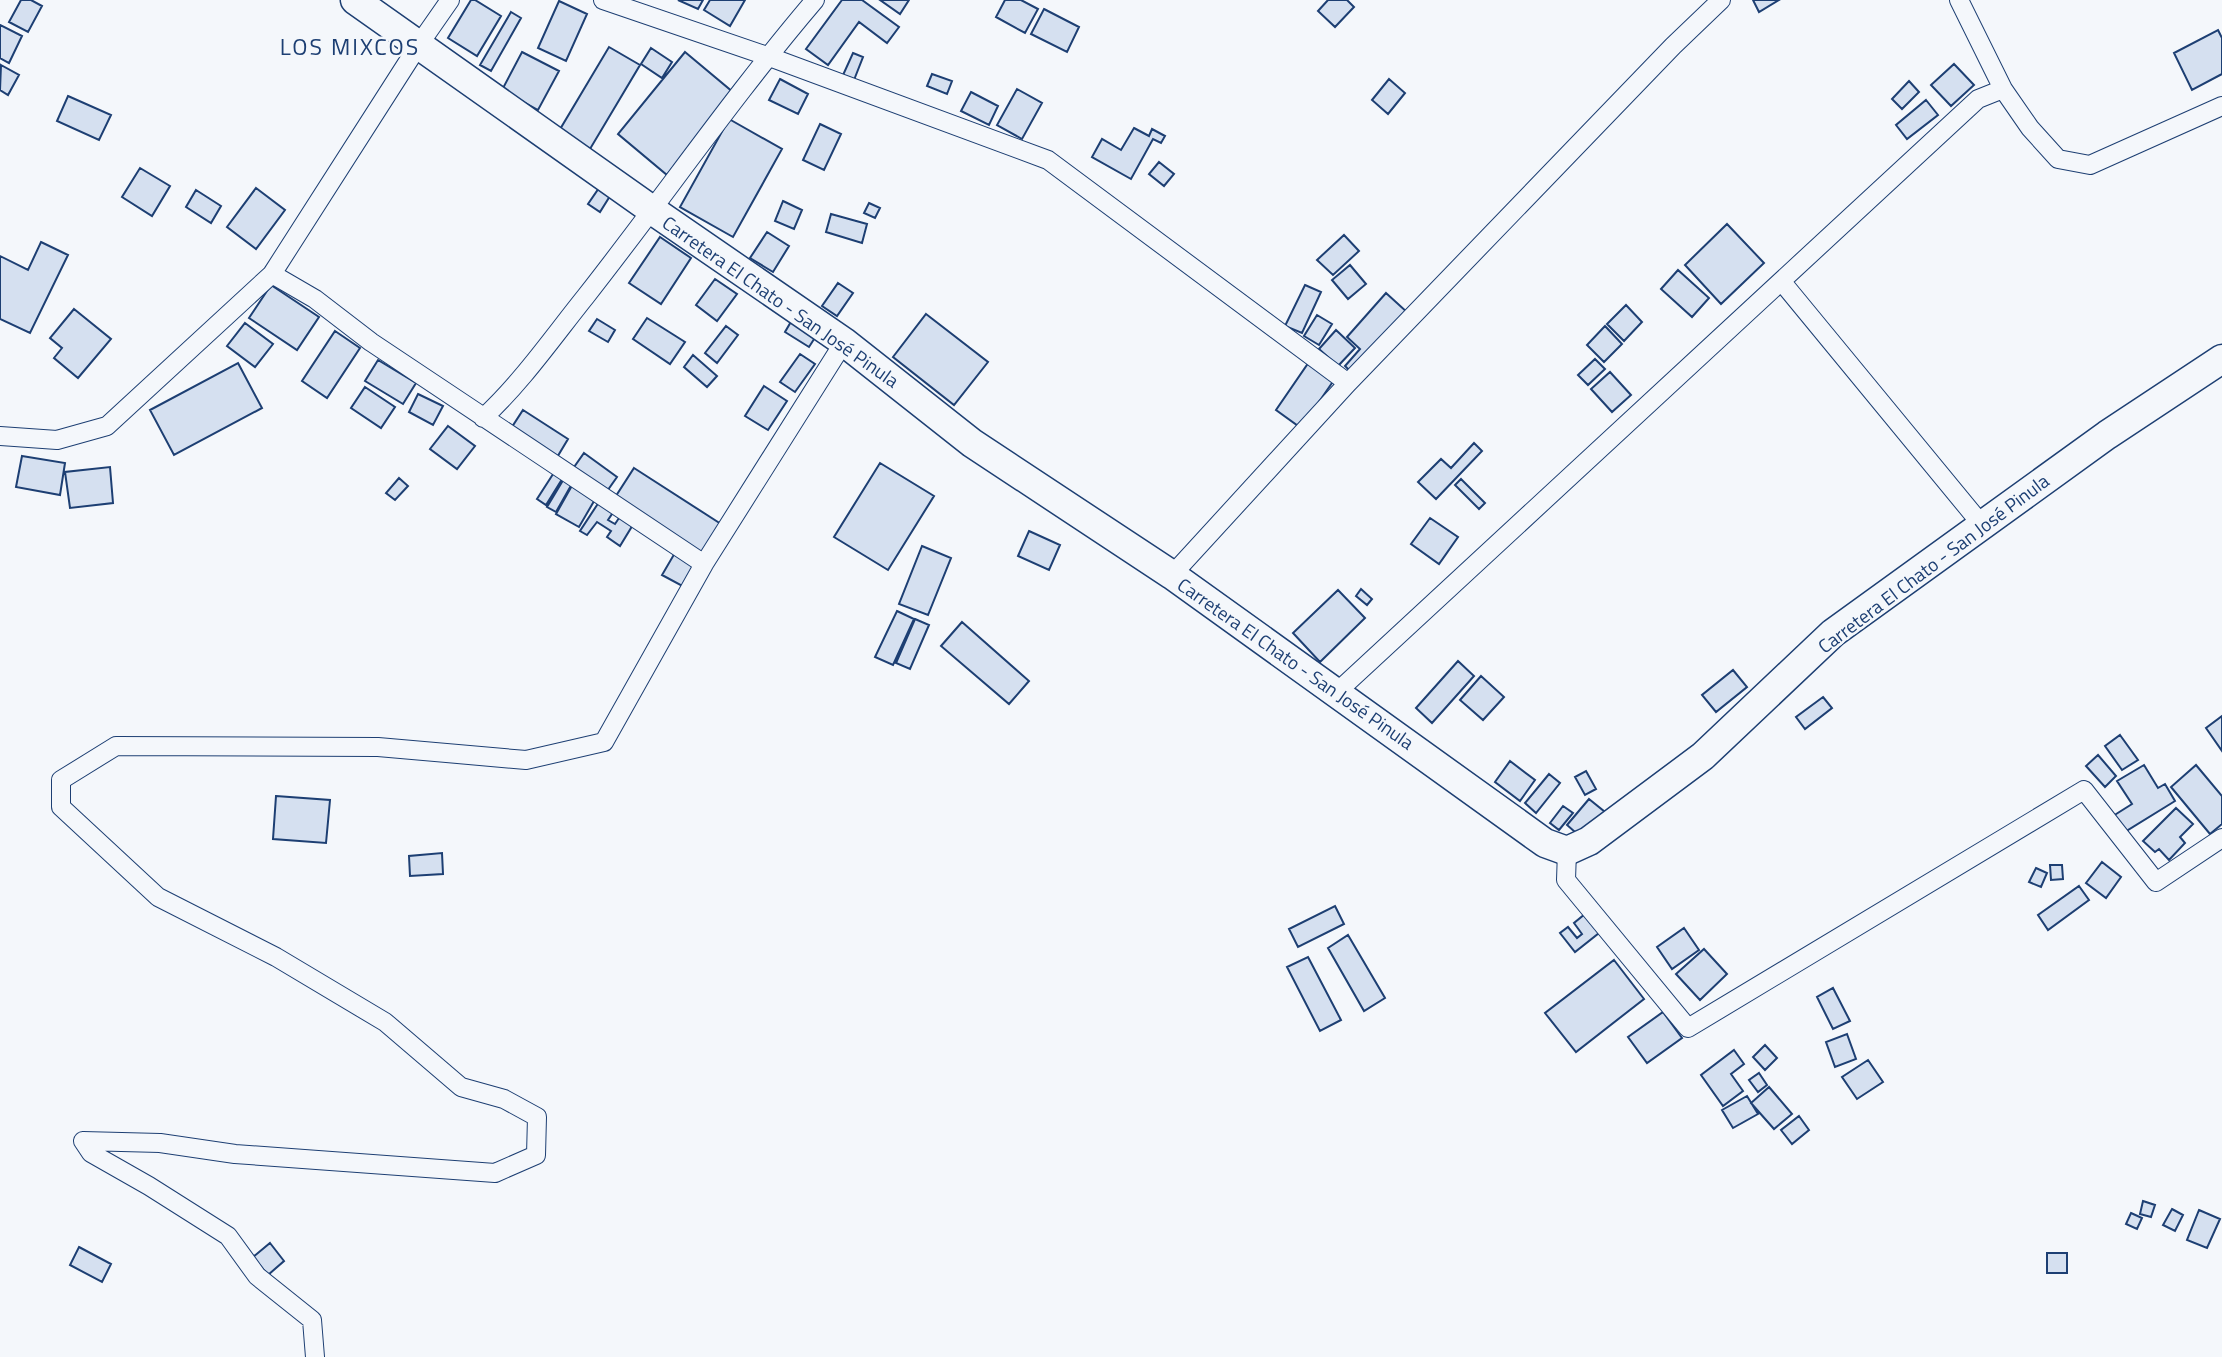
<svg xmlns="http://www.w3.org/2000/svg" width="2222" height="1357" viewBox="0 0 2222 1357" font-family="'Titillium Web',sans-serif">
	<rect width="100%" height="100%" fill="#f4f7fb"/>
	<path fill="#d5e0f0" stroke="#1d3f73" stroke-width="2" d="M21,0H31L42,6L28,32L9,22Z
		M471,0H475L501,16L477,56L448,38Z
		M678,0H703L698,9Z
		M710,0H745L730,26L704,10Z
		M842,0H862L899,27L887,43L859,22L828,65L806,49Z
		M880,0H909L900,14Z
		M1005,0H1021L1038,9L1025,33L996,17Z
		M1328,0H1347L1354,7L1335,27L1318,11Z
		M1753,0H1779L1759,12Z
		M559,1L587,14L566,61L538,48Z
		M1044,9L1079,27L1067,52L1031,34Z
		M511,12L521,18L491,71L480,65Z
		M0,25L22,36L9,63L0,58Z
		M2218,30L2222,38V74L2192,90L2174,53Z
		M609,47L640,65L590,149L559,131Z
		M651,48L672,62L662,78L641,64Z
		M522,52L559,71L538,110L502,90Z
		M685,52L734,93L667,175L618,134Z
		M853,53L863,57L854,80L843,75Z
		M1954,64L1974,85L1951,106L1931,85Z
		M1,65L19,75L8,95L0,90Z
		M932,74L952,81L947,94L927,86Z
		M780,79L808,94L798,114L769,100Z
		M1389,79L1405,93L1388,114L1372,100Z
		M1909,81L1919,92L1902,109L1892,99Z
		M1017,89L1042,103L1022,139L997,125Z
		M971,92L998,106L989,125L961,111Z
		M68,96L111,115L99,140L57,121Z
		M1926,100L1938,115L1907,139L1896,125Z
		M729,119L782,149L733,237L680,207Z
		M820,124L841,134L824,170L803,160Z
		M1134,128L1149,136L1152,129L1165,136L1161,143L1153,139L1131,179L1092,157L1102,139L1121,150Z
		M1159,162L1174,174L1164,186L1149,174Z
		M140,168L170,186L152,216L122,197Z
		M256,188L285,210L256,249L227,227Z
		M599,188L610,196L600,212L588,204Z
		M196,190L221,206L211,223L186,207Z
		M783,201L802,210L794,229L775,221Z
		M869,203L880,208L875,218L864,213Z
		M831,214L867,224L862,243L826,232Z
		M1727,224L1764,263L1721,304L1685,265Z
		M767,232L789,246L773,272L750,258Z
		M1344,235L1359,251L1333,275L1317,260Z
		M660,237L691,258L661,304L629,283Z
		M41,242L68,255L30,333L0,319V256L28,270Z
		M1350,265L1366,284L1348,299L1332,280Z
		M1678,270L1709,298L1692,317L1661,289Z
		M715,279L737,294L717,321L696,305Z
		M838,283L853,293L837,316L822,306Z
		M271,285L319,317L297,350L249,318Z
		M1305,285L1321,292L1302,333L1285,326Z
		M1386,293L1408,313L1353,374L1345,366L1360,349L1347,337Z
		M1626,305L1642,322L1624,341L1607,324Z
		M74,309L111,339L78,378L54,358L62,348L50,338Z
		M926,314L988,362L954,405L893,357Z
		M1317,315L1332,324L1319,345L1304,336Z
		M647,318L685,342L670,364L633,339Z
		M597,319L615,330L608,342L589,331Z
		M792,320L816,336L809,347L785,332Z
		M245,323L273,344L255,367L227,346Z
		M726,326L738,335L717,363L705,353Z
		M1605,326L1622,344L1604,362L1587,345Z
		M1336,330L1355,348L1338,366L1319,349Z
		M335,331L360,348L327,398L302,381Z
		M800,354L815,364L795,392L780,382Z
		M693,355L717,376L707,387L684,367Z
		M1595,359L1605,369L1588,385L1578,375Z
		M378,360L416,383L403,404L365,381Z
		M1309,362L1334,380L1301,428L1276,410Z
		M238,363L262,408L174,455L150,410Z
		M1610,372L1631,395L1612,412L1591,389Z
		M764,386L787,401L768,430L745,416Z
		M365,387L395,407L381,428L351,408Z
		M418,394L443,406L433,425L409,412Z
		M523,410L568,439L556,459L510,430Z
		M448,426L475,446L457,469L430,449Z
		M1474,443L1482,451L1436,499L1418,482L1441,459L1451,468Z
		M584,453L617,477L605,494L572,470Z
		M22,456L65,463L60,495L16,487Z
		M880,463L934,496L888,570L834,537Z
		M110,467L113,503L70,508L65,472Z
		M634,468L721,524L701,556L614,499Z
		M555,471L564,476L546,505L537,499Z
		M565,477L573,482L556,512L547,507Z
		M399,478L408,486L395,500L386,493Z
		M1461,479L1485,503L1479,509L1455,485Z
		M574,482L597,496L579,527L556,514Z
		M599,502L614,511L608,520L615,524L621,515L634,523L620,546L607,537L611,531L597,522L587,535L580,531Z
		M1430,518L1458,537L1439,564L1411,544Z
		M1029,531L1060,545L1049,570L1018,556Z
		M922,546L951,558L928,615L899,604Z
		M676,551L700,564L686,588L662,575Z
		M1361,589L1372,599L1367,605L1356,596Z
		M1338,590L1365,618L1320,662L1293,633Z
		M897,611L914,619L893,665L875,657Z
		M915,619L929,625L910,669L896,663Z
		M962,622L1029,681L1009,704L941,646Z
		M1458,661L1474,676L1432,723L1416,708Z
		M1733,670L1747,687L1716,712L1702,695Z
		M1481,676L1504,697L1483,720L1460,700Z
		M1823,697L1832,708L1805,729L1796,717Z
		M2222,716V751L2206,728Z
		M2120,735L2138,760L2122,770L2105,746Z
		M2098,755L2116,776L2105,787L2086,766Z
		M1510,761L1535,780L1520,801L1495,782Z
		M2144,765L2158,788L2165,784L2175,801L2123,833L2113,816L2132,804L2117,781Z
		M2196,765L2222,796V824L2210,834L2171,787Z
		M1586,771L1596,789L1585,795L1575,777Z
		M1549,774L1560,783L1536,813L1525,803Z
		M276,796L330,800L326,843L273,839Z
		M1589,799L1605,812L1583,839L1567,825Z
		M1563,806L1573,813L1559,830L1550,823Z
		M2176,808L2193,824L2180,837L2185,843L2169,860L2159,849L2155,852L2143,841Z
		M442,853L443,874L410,876L409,856Z
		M2102,862L2121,877L2106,898L2086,883Z
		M2050,865H2062L2063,879L2051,880Z
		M2036,868L2047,873L2041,887L2029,882Z
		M2079,886L2089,900L2048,930L2038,915Z
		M1335,906L1344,924L1298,947L1289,929Z
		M1585,914L1599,933L1575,952L1560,933L1568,927L1577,938L1582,934L1574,923Z
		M1684,928L1699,950L1672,969L1657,947Z
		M1348,935L1385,998L1364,1011L1328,948Z
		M1704,949L1727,974L1700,1000L1676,974Z
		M1308,957L1341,1020L1320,1031L1287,967Z
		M1614,960L1644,999L1576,1052L1545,1013Z
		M1833,988L1850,1021L1833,1029L1817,997Z
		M1663,1012L1682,1038L1647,1063L1628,1037Z
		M1847,1034L1856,1059L1835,1067L1826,1042Z
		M1765,1045L1777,1058L1765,1070L1753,1057Z
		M1734,1050L1744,1064L1731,1074L1743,1091L1723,1106L1701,1075Z
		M1868,1060L1883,1082L1857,1099L1842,1077Z
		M1759,1073L1767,1085L1758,1092L1749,1080Z
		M1769,1087L1792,1114L1774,1129L1751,1103Z
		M1747,1096L1758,1114L1733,1128L1722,1110Z
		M1799,1116L1809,1130L1792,1144L1781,1130Z
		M2143,1201L2155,1205L2151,1217L2140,1214Z
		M2172,1209L2183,1215L2175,1231L2163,1225Z
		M2199,1210L2220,1219L2207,1248L2187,1240Z
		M2131,1213L2142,1218L2137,1229L2126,1224Z
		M270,1243L284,1261L268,1275L253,1257Z
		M79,1247L111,1264L102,1282L70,1265Z
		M2047,1253H2067V1273H2047Z"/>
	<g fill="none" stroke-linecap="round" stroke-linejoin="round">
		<g stroke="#1d3f73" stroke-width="20">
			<path id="minor" d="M603,0L767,56L1048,160L1348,383
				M1959,0L2003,89
				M272,274L315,299L371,342L704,564
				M1782,282L1982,525
				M483,418C522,382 553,337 586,296C663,198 734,95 815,0
				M0,436L57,440L107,426L272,274L418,46L450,0
				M1172,575L1348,383L1673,46L1721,0
				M1337,692L1978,99L2003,89L2030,128L2058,159L2090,165L2222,106
				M1567,851L1566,880L1688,1028L2084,790L2156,882L2222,838
				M83,1141L160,1143L235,1154L495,1173L536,1155L537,1117L504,1099L461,1087L385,1022L276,957L158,897L61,807V780L116,746L378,747L526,760L604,742L704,564L844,342
				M83,1141L91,1153L149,1186L228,1236L257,1276L312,1320L315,1357"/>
		</g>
		<g stroke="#1d3f73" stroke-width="31">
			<path id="primary" d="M355,0L652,210L844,342L972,443L1172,575L1545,843L1567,851L1589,841L1703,756L1833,633L2107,435L2222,359"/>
		</g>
		<use href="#minor" stroke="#f4f7fb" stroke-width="18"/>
		<use href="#primary" stroke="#f4f7fb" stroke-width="28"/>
	</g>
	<g text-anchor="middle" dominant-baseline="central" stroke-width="5" stroke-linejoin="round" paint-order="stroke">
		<g font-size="19" fill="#1d3f73" stroke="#f4f7fb">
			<text transform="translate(781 301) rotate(35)">Carretera El Chato - San José Pinula</text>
			<text transform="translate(1933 563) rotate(-37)">Carretera El Chato - San José Pinula</text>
			<text transform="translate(1296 663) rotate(35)">Carretera El Chato - San José Pinula</text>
		</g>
		<g font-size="23" letter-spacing="2" fill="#1d3f73" stroke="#f4f7fb">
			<text x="350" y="46">LOS MIXCOS</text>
		</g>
	</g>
</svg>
